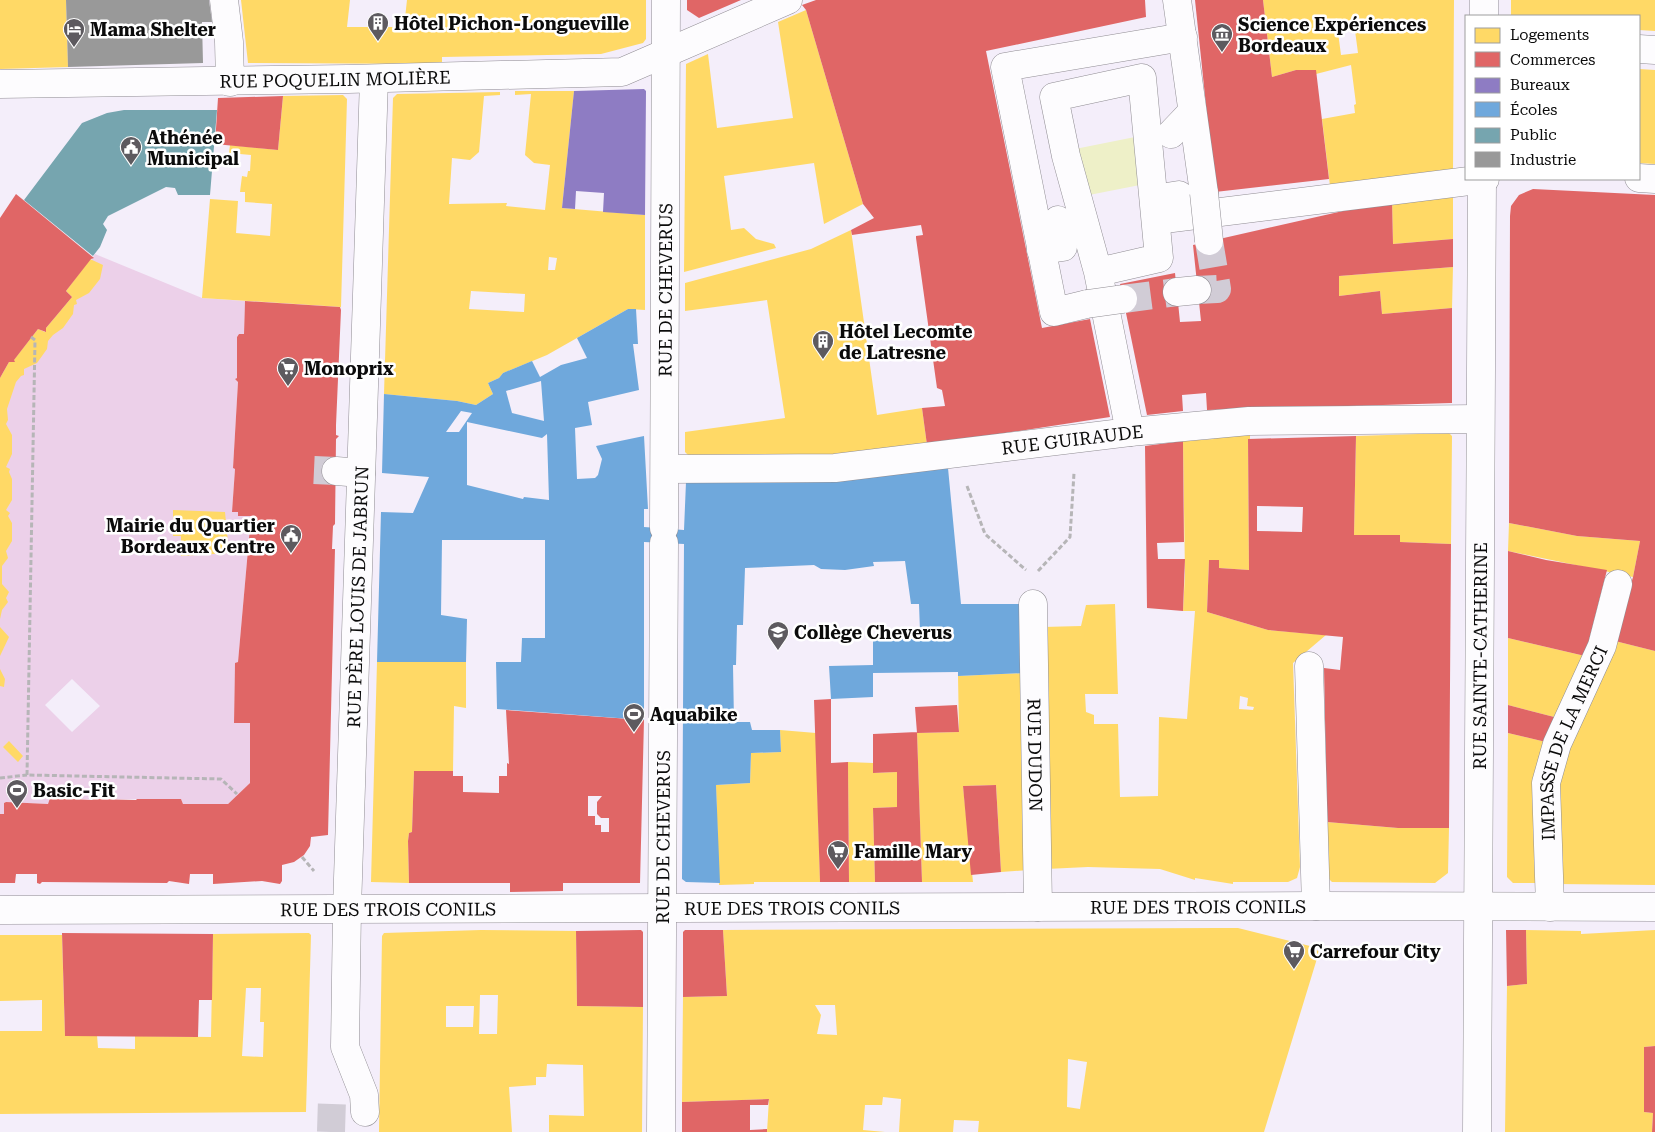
<svg xmlns="http://www.w3.org/2000/svg" width="1655" height="1132" viewBox="0 0 1655 1132" font-family="'Roboto Serif',serif">
	<rect width="100%" height="100%" fill="#f4eefa"/>
	<path fill="#ecd0e9" fill-rule="evenodd" d="M95,254L202,298L245,301L244,334H239L237,337V378L235,379L238,382L233,468L235,469L232,512H238V516H251L238,662L235,664L234,722L250,723V783L228,804H183L181,799H50L48,804L6,802L4,803V814H0V378L38,329L45,332ZM72,679L100,706L72,732L45,705Z"/>
	<path fill="#eef0c8" d="M1135,137L1145,184L1084,196L1075,149Z"/>
	<path fill="#ffd966" fill-rule="evenodd" d="M0,0H66L68,67L0,69Z
		M241,0H350L347,27H404L407,0H646V39L643,43L601,54L442,57V64L248,63Z
		M1263,0H1454L1453,171L1330,186L1322,119L1355,113L1354,105L1356,104L1351,65L1316,74V70H1296L1272,77ZM1354,23L1358,53L1341,55L1337,25Z
		M1511,0H1655V31L1639,30V16H1511Z
		M806,10L863,204L824,224L814,163L724,176L731,230L744,228L756,239L774,244L776,248L684,272L686,64L708,54L717,128L793,118L778,22Z
		M1639,69L1655,70V164L1639,163Z
		M515,91H574L562,208L645,215V310L628,309L547,355L503,373L499,378L488,383L493,394L476,405L457,401L384,394L393,98L397,94L500,92V95L484,96L479,152L470,160L452,158L449,204L507,203L506,206L545,210L550,165L534,163L525,155L531,94L515,95ZM549,257L557,258L555,270H548ZM471,291L525,294L524,312L469,309Z
		M343,95L347,99L341,307L202,298L210,199L238,201L236,233L270,236L272,204L245,202V192H240L242,176L247,177L248,171H250L251,155L229,153L230,145L278,150L283,96Z
		M1453,197V239L1393,244L1392,200Z
		M851,230L877,415L922,408L927,445L843,454L689,456L685,452V432L785,418L767,300L685,311V283L811,249Z
		M90,259L103,265L100,279L89,293L76,300L77,304L74,305L73,314L63,328L53,335L48,341L47,349L37,363L24,369V375L21,376L16,382L7,409L8,420L6,424L12,435V454L6,467L10,469L9,472L12,479V500L6,510L10,513L8,516L12,523V541L6,551L8,558L2,566V584L9,592L6,598L8,602L2,610L0,619V378L9,362H15L13,361L38,329L45,332L46,328L72,297L66,291Z
		M1453,267L1452,308L1382,314L1380,291L1339,296V276Z
		M1449,433L1452,436L1451,544L1400,542V535H1354L1356,436Z
		M1250,434V439H1248L1249,570L1219,568V560H1209L1207,612L1268,630L1326,635L1293,663L1300,867L1297,878L1288,882H1233V884L1195,878V880L1160,869L1088,867L1046,869L1043,627L1081,626L1086,605L1115,604L1118,694H1085L1086,712L1094,715V724H1118L1120,797L1158,796L1159,717L1187,719L1195,611H1183L1185,574L1183,441L1214,439V437ZM1240,696L1248,698L1247,706L1254,707L1253,710L1239,709Z
		M173,510L225,512L229,553L181,556V536H173Z
		M1509,523L1577,536L1640,541L1633,577L1508,551Z
		M0,627L9,637L0,656Z
		M1508,638L1585,656L1558,718L1508,705Z
		M1615,641L1655,651V885L1556,884L1555,850L1561,763Z
		M377,662H466V708L454,706L453,771H414L412,832L409,833L408,841L409,883L371,882Z
		M0,669L5,679L4,687L0,686Z
		M1025,673L1029,870L1001,872L996,785L963,786L973,882H922L917,733L959,732L958,676Z
		M780,730L816,733L820,882H754V884L719,885L716,785L750,783L751,753L781,752Z
		M1508,733L1546,742L1542,883H1513L1507,877Z
		M9,741L23,756L18,762L3,747Z
		M848,762L873,763V773L897,772V807L873,808L875,882H849Z
		M1327,822L1398,828H1449L1448,873L1435,883L1332,882L1329,879Z
		M1220,928H1238L1314,947L1319,952L1264,1132H978L979,1121L954,1120L953,1132H899L901,1099L883,1097L882,1105H865L863,1130L885,1132H767L769,1099L682,1102L683,997L727,996L723,930ZM815,1005H835L837,1035L817,1034L821,1015ZM1068,1059L1087,1062L1080,1109L1067,1107Z
		M481,930L576,931L577,1006L643,1007L642,1132H549V1115L584,1116L583,1065L547,1064L546,1077H536V1085L509,1087L512,1132H379L382,936L384,933ZM480,995H498L497,1034H479ZM446,1006H474L473,1027H446Z
		M1526,930L1581,931V934L1655,930V1046L1644,1047V1112L1653,1113L1652,1132H1505L1507,986L1527,984Z
		M309,933L311,935L306,1112L0,1114V1031H42V1000L0,1001V935H62L65,1036L97,1035L98,1048L135,1049V1036L211,1037L213,934ZM246,988H261L260,1022H264L263,1057L242,1056Z"/>
	<path fill="#e06666" fill-rule="evenodd" d="M687,0H741L699,18L687,10Z
		M816,0H1145L1146,17L986,51L1042,328L1090,319L1110,417L927,445L922,408L945,406L942,390L937,388L916,238V236L923,235L921,225L852,235L851,230L874,218L863,204L806,10L802,5Z
		M1195,0H1263L1272,77L1296,70H1316L1329,179L1215,192Z
		M283,96L278,150L215,144L218,98Z
		M1533,189L1655,195V651L1615,641L1633,577L1640,541L1577,536L1509,523L1510,216L1511,206L1519,195Z
		M16,194L94,258L91,259L66,291L72,297L46,328V332L38,329L14,360L15,362H9L0,378V218Z
		M1392,200L1393,244L1453,239V267L1339,276V296L1380,291L1382,314L1452,308V403L1207,410L1206,393L1182,395L1183,411L1147,415L1120,284L1175,273L1180,322L1201,321L1193,245L1343,211V206Z
		M245,301L340,307L341,310L336,425V435L339,436L336,439L335,524L333,526L332,549H335L328,835L311,837L310,846L304,855L294,862L282,865V881L280,884L262,881L213,884V874H190L189,884L169,881L167,883L42,882L40,884L37,883V874H16L15,883H0V814H4V803L6,802L48,804L50,798L92,800L93,799L136,800L137,799H181L183,804H228L250,783V723H234L235,663L238,662L251,516H238V512H232L235,469L233,468L238,382L235,379L237,378V337L239,334H244Z
		M1356,436L1354,535H1400V542L1451,544L1449,828H1398L1327,822L1324,668L1340,670L1343,637L1268,630L1207,612L1209,560H1219V568L1249,570L1248,439ZM1257,506L1303,507L1302,532L1257,531Z
		M1183,441L1184,542L1157,543L1158,559H1185L1183,611L1147,608L1145,446Z
		M1508,551L1546,560L1607,570L1585,656L1508,638Z
		M831,699V763L848,762L849,882H820L814,700Z
		M957,705L959,732L917,733L915,707Z
		M1508,705L1558,718L1546,742L1508,733Z
		M506,710L644,720L640,883H563V891L510,892V883H409L408,841L409,833L412,832L414,771H453V776H463V792L499,793V776H507V763L509,764ZM588,796H602L597,802V814L601,818H609V832H601V825H595V816H588Z
		M917,732L922,882H875L873,808L897,807V772L873,773V734Z
		M996,785L1001,872L971,875L963,786Z
		M641,930L643,932V1007L577,1006L576,931Z
		M685,930H723L727,996L683,997V932Z
		M1506,930H1526L1527,984L1507,986Z
		M62,933L213,934L212,1000H199L198,1037L65,1036Z
		M1655,1046V1132H1652L1653,1113L1644,1112V1047Z
		M769,1099L768,1105H750V1130L767,1129V1132H682V1102Z"/>
	<path fill="#8e7cc3" d="M644,89L646,91L645,215L603,212L604,193L576,191L575,209L562,208L574,91Z"/>
	<path fill="#6fa8dc" fill-rule="evenodd" d="M628,309H636L638,344H633L639,390L588,402L592,425L575,428L577,479L595,478L598,475L602,459L596,446L644,436L648,509H644V527L684,530L686,482H827L948,468L961,604H1023L1025,673L958,676V672L873,673V697L831,699L829,666L873,665V639H912V632L920,631L919,604H911L905,561L873,562L874,566L845,570L821,569L814,565L745,568L743,625H737L736,665H733L734,722H750L752,730H780L781,752L751,753L750,783L716,785L720,883L686,882L682,879L684,544L644,542V720L497,709L496,662H521L522,638H545V540H442L441,615L467,619L466,662H377L381,512L413,513L429,477L382,473L384,394L457,401L476,405L493,394L488,383L499,378L503,373L532,361L540,377L561,365L587,358L577,338ZM541,381L544,421L512,413L506,391ZM461,411L472,413L459,432H446ZM467,422L542,438L547,434L549,500L524,497L523,499L467,485Z"/>
	<path fill="#76a5af" d="M124,110H217L210,195H178L175,188L166,187L108,216L103,224L107,230L100,247L93,256L24,200L82,123L107,113Z"/>
	<path fill="#999" d="M66,0H209L212,22H202L203,63L68,67Z"/>
	<g fill="none" stroke-linecap="round" stroke-linejoin="round">
		<path stroke="#d1ccd6" stroke-width="28" stroke-dasharray="28 14" stroke-linecap="butt" d="M1197,290L1217,289L1209,241
			M1123,299L1177,292
			M314,470L336,471
			M331,1132L332,1099"/>
		<g stroke="#908d93" stroke-width="29">
			<g id="minor">
				<path d="M224,0L229,42L230,82"/>
				<path d="M1177,0L1204,193"/>
				<path d="M1484,16V0"/>
				<path d="M1639,49L1655,50"/>
				<path id="s1" d="M0,84L348,79L622,72L788,0"/>
				<path d="M1171,134L1192,112"/>
				<path d="M1639,178L1655,179"/>
				<path d="M1154,199L1179,195"/>
				<path d="M1156,220L1485,179"/>
				<path d="M1041,250L1063,247L1058,220"/>
				<path d="M1098,272L1159,258L1142,78L1054,97L1066,156L1098,272L1130,432"/>
				<path d="M1177,292L1197,290"/>
				<path d="M1087,304L1054,312L1005,67L1183,37"/>
				<path id="s2" d="M665,469L835,468L1130,432L1249,421L1480,419"/>
				<path d="M336,471L361,473"/>
				<path id="s3" d="M664,528L666,0"/>
				<path id="s4" d="M1033,604L1038,907"/>
				<path d="M1309,666L1316,906"/>
				<path id="s5" d="M1550,907L1546,783L1557,744L1602,646L1618,584"/>
				<path id="s6" d="M0,910L1316,906L1655,907"/>
				<path id="s7" d="M365,1112L364,1095L345,1047L347,909L374,79"/>
				<path id="s8" d="M661,1132L664,543"/>
				<path id="s9" d="M1477,1132L1482,179"/>
			</g>
		</g>
		<path stroke="#b6b5b7" stroke-width="3" stroke-dasharray="5 2.5" stroke-linecap="butt" d="M31,337L35,340L27,775L221,779L237,794
			M967,486L985,534L1026,570
			M1038,571L1070,537L1074,473
			M0,778L27,775
			M302,857L314,871"/>
		<use href="#minor" stroke="#fdfcfe" stroke-width="28"/>
		<g stroke="#908d93" stroke-width="29" stroke-linecap="butt">
			<path id="minor-bridge" d="M1204,193L1209,241
				M1087,304L1123,299"/>
		</g>
		<use href="#minor-bridge" stroke="#fdfcfe" stroke-width="28"/>
	</g>
	<defs>
		<g id="building-pin" transform="scale(1.125)"><path d="M0 17L-7.5 6A9.5 9.5 0 1 1 7.5 6Z" fill="#5d5a5f" stroke="#fff"/><path d="M-4-6H4V6H1V3H-1V6H-4ZM-2.5-4.3h1.7v1.8h-1.7ZM.8-4.3h1.7v1.8H.8ZM-2.5-1h1.7V.8h-1.7ZM.8-1h1.7V.8H.8Z" fill="#fff"/></g>
		<g id="hotel-pin" transform="scale(1.125)"><path d="M0 17L-7.5 6A9.5 9.5 0 1 1 7.5 6Z" fill="#5d5a5f" stroke="#fff"/><path d="M-6-4.5h1.5V1H6V5H4.5V3h-9V5H-6ZM-4 0a1.8 1.8 0 1 1 3.6 0ZM.5 0V-2.5h3Q6-2.5 6 0Z" fill="#fff"/></g>
		<g id="museum-pin" transform="scale(1.125)"><path d="M0 17L-7.5 6A9.5 9.5 0 1 1 7.5 6Z" fill="#5d5a5f" stroke="#fff"/><path d="M0-6L6-3V-2H-6V-3ZM-5-1h2V3h-2ZM-1-1h2V3h-2ZM3-1h2V3H3ZM-6 4H6V6H-6Z" fill="#fff"/></g>
		<g id="civic-pin" transform="scale(1.125)"><path d="M0 17L-7.5 6A9.5 9.5 0 1 1 7.5 6Z" fill="#5d5a5f" stroke="#fff"/><path d="M-.6-6.5H3V-4.5H.6V-3L4-1V1h2V6H-6V1h2V-1L-.6-3ZM-1.2 2.5V6h2.4V2.5Z" fill="#fff"/></g>
		<g id="supermarket-pin" transform="scale(1.125)"><path d="M0 17L-7.5 6A9.5 9.5 0 1 1 7.5 6Z" fill="#5d5a5f" stroke="#fff"/><path d="M-6-5.5h2.5l.6 2H6L4.5 2H-2.5L-4.4-4H-6ZM-1.5 3.2a1.3 1.3 0 1 0 .1 0ZM3 3.2a1.3 1.3 0 1 0 .1 0Z" fill="#fff"/></g>
		<g id="school-pin" transform="scale(1.125)"><path d="M0 17L-7.5 6A9.5 9.5 0 1 1 7.5 6Z" fill="#5d5a5f" stroke="#fff"/><path d="M0-5L7-2L0 1L-7-2ZM-4 1L0 2.5L4 1V4Q0 6-4 4Z" fill="#fff"/></g>
		<g id="stadium-pin" transform="scale(1.125)"><path d="M0 17L-7.5 6A9.5 9.5 0 1 1 7.5 6Z" fill="#5d5a5f" stroke="#fff"/><path d="M0-5a6.5 5 0 1 0 0 10a6.5 5 0 1 0 0-10ZM-3.5-1.8h7v3.6h-7Z" fill="#fff"/></g>
	</defs>
	<g fill-rule="evenodd">
		<use href="#building-pin" x="378" y="23"/>
		<use href="#hotel-pin" x="74" y="29"/>
		<use href="#museum-pin" x="1222" y="34"/>
		<use href="#civic-pin" x="131" y="147"/>
		<use href="#building-pin" x="823" y="341"/>
		<use href="#supermarket-pin" x="288" y="368"/>
		<use href="#civic-pin" x="291" y="535"/>
		<use href="#school-pin" x="778" y="632"/>
		<use href="#stadium-pin" x="634" y="714"/>
		<use href="#stadium-pin" x="17" y="790"/>
		<use href="#supermarket-pin" x="838" y="851"/>
		<use href="#supermarket-pin" x="1294" y="951"/>
	</g>
	<g text-anchor="middle" dominant-baseline="central" stroke-width="5" stroke-linejoin="round" paint-order="stroke">
		<g font-size="18" font-weight="bold" fill="#0b0b0b" stroke="#fff" text-anchor="start">
			<text x="394" y="23">Hôtel Pichon-Longueville</text>
			<text x="1238" y="24">Science Expériences<tspan x="1238" dy="21">Bordeaux</tspan></text>
			<text x="90" y="29">Mama Shelter</text>
			<text x="147" y="137">Athénée<tspan x="147" dy="21">Municipal</tspan></text>
			<text x="839" y="331">Hôtel Lecomte<tspan x="839" dy="21">de Latresne</tspan></text>
			<text x="304" y="368">Monoprix</text>
			<text x="275" y="525" text-anchor="end">Mairie du Quartier<tspan x="275" dy="21">Bordeaux Centre</tspan></text>
			<text x="794" y="632">Collège Cheverus</text>
			<text x="650" y="714">Aquabike</text>
			<text x="33" y="790">Basic-Fit</text>
			<text x="854" y="851">Famille Mary</text>
			<text x="1310" y="951">Carrefour City</text>
		</g>
		<g font-size="18" fill="#0b0b0b" stroke="#fff">
			<text stroke="none"><textPath href="#s1" startOffset="335">RUE POQUELIN MOLIÈRE</textPath></text>
			<text stroke="none"><textPath href="#s3" startOffset="238">RUE DE CHEVERUS</textPath></text>
			<text stroke="none"><textPath href="#s2" startOffset="409">RUE GUIRAUDE</textPath></text>
			<text stroke="none"><textPath href="#s7" startOffset="519">RUE PÈRE LOUIS DE JABRUN</textPath></text>
			<text stroke="none"><textPath href="#s9" startOffset="476">RUE SAINTE-CATHERINE</textPath></text>
			<text stroke="none"><textPath href="#s5" startOffset="169">IMPASSE DE LA MERCI</textPath></text>
			<text stroke="none"><textPath href="#s4" startOffset="151">RUE DUDON</textPath></text>
			<text stroke="none"><textPath href="#s8" startOffset="295">RUE DE CHEVERUS</textPath></text>
			<text stroke="none"><textPath href="#s6" startOffset="1198">RUE DES TROIS CONILS</textPath></text>
			<text stroke="none"><textPath href="#s6" startOffset="792">RUE DES TROIS CONILS</textPath></text>
			<text stroke="none"><textPath href="#s6" startOffset="388">RUE DES TROIS CONILS</textPath></text>
		</g>
	</g>
	<rect x="1465" y="15" width="175" height="165" fill="#ffffff" stroke="#9d9d9d"/>
	<rect x="1475" y="28" width="25" height="15" fill="#ffd966" stroke="#9d9d9d"/>
	<text x="1510" y="40" font-size="15" fill="#0b0b0b">Logements</text>
	<rect x="1475" y="52" width="25" height="15" fill="#e06666" stroke="#9d9d9d"/>
	<text x="1510" y="65" font-size="15" fill="#0b0b0b">Commerces</text>
	<rect x="1475" y="78" width="25" height="15" fill="#8e7cc3" stroke="#9d9d9d"/>
	<text x="1510" y="90" font-size="15" fill="#0b0b0b">Bureaux</text>
	<rect x="1475" y="102" width="25" height="15" fill="#6fa8dc" stroke="#9d9d9d"/>
	<text x="1510" y="115" font-size="15" fill="#0b0b0b">Écoles</text>
	<rect x="1475" y="128" width="25" height="15" fill="#76a5af" stroke="#9d9d9d"/>
	<text x="1510" y="140" font-size="15" fill="#0b0b0b">Public</text>
	<rect x="1475" y="152" width="25" height="15" fill="#999999" stroke="#9d9d9d"/>
	<text x="1510" y="165" font-size="15" fill="#0b0b0b">Industrie</text>
</svg>
